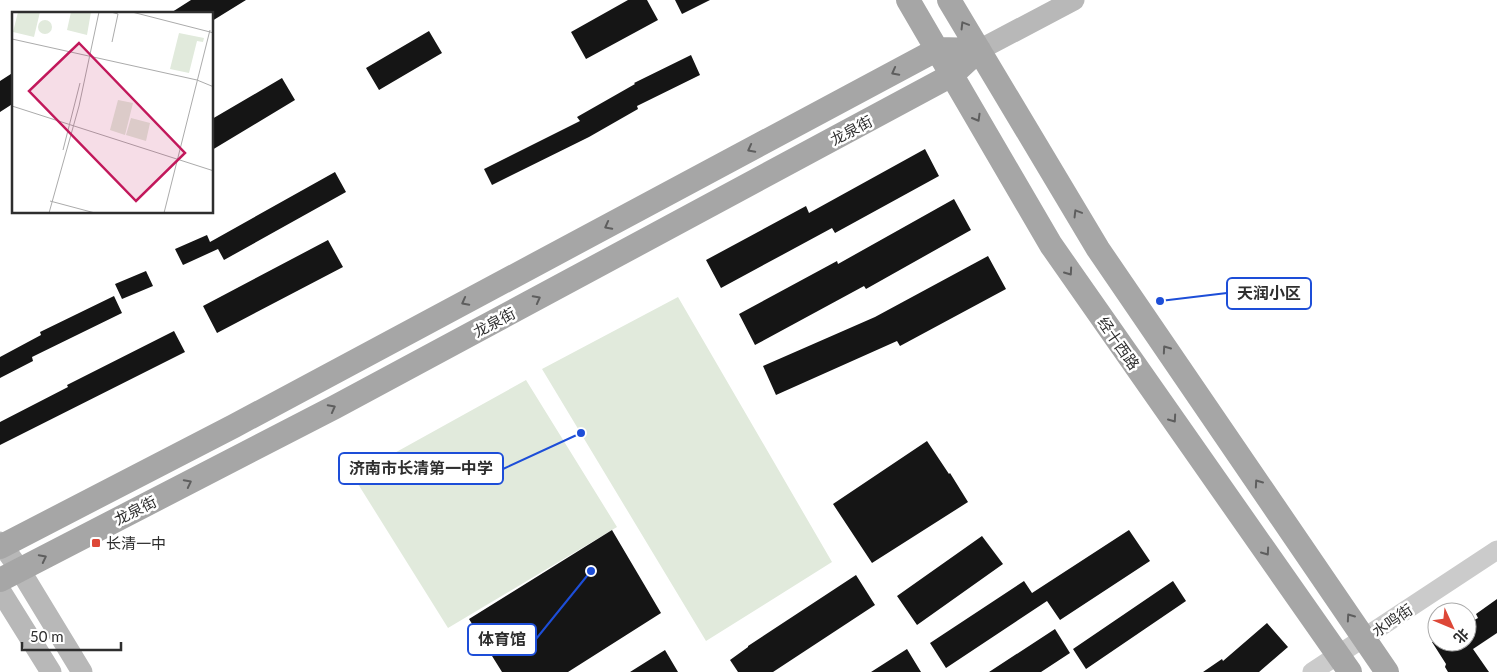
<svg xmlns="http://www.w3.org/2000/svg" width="1497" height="672" viewBox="0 0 1497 672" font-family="Lato,'Noto Sans SC',sans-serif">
	<rect width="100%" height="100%" fill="#fff"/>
	<path fill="#e1eadc" d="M678,297L832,562L706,641L542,369Z
		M526,380L617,527L448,628L353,476Z"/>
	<path fill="#151515" d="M191,0H246L212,21V14H169Z
		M628,0H647L658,20L586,59L571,32Z
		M675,0H710L682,14Z
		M429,31L442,53L379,90L366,68Z
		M691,55L700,75L637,106L638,109L589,137L492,185L484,169L580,121L577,117L635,84L634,83Z
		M14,72V103L0,112V81Z
		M282,78L295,100L212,150V119Z
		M925,149L939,176L835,233L832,228L721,288L706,260L806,206L809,213Z
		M335,172L346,192L224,260L218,249L183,265L175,249L207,235L210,242Z
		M954,199L971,230L866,289L864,286L755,345L739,314L837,261L838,264Z
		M328,240L343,267L217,333L203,306Z
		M988,256L1006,289L900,346L897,341L776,395L763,366L875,317Z
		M146,271L153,286L122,299L115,284Z
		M114,296L122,313L32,357L33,361L0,378V357L41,335L40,332Z
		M174,331L185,352L0,445V422L68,387L67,385Z
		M927,441L949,474L950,473L968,502L872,563L833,504Z
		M612,530L661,613L568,672H502L469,619Z
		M1129,530L1150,561L1060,620L1047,601L946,668L930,643L1024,581L1032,593Z
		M982,536L1003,564L917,625L897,596Z
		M856,575L875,605L773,672H738L730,660L748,647V646Z
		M1173,581L1186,601L1086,669L1073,649Z
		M1497,599V633L1473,649L1489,672H1448L1445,667L1446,664L1432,642H1467V624L1478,618L1476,614Z
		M1267,623L1288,647L1259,672H1203L1222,659L1223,661Z
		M1055,629L1070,653L1041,672H989Z
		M907,649L921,672H871Z
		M665,650L678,672H630Z"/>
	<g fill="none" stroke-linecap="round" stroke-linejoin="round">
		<path stroke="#cbcbcb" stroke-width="19" d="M1312,672L1497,550"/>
		<path stroke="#b8b8b8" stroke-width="21" d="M979,50L1074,0
			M0,542L20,570L82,672
			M0,590L51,672"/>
		<path stroke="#a6a6a6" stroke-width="24" d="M908,0L1051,245L1350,672
			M949,0L1098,249L1387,672
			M0,547L234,426L938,49L979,50
			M0,580L335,407L952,75L979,50"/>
	</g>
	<defs><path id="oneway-chevron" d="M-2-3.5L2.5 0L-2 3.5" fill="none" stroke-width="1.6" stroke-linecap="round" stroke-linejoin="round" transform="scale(1.25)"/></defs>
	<g stroke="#5e5e5e">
		<use href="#oneway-chevron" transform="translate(964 25) rotate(-121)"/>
		<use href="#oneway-chevron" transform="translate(895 72) rotate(152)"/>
		<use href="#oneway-chevron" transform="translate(977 118) rotate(60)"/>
		<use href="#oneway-chevron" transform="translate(751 149) rotate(152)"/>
		<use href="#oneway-chevron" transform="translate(1077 213) rotate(-121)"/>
		<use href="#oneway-chevron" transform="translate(608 226) rotate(152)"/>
		<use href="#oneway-chevron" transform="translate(1069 272) rotate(55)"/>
		<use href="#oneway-chevron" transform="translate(537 299) rotate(-28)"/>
		<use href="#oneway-chevron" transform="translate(465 302) rotate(152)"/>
		<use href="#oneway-chevron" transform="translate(1166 349) rotate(-125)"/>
		<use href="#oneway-chevron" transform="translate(332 408) rotate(-28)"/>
		<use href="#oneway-chevron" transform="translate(1173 419) rotate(55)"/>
		<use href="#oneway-chevron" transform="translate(188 483) rotate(-27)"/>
		<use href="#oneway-chevron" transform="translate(1258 483) rotate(-125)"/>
		<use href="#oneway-chevron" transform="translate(1266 552) rotate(55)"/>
		<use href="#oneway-chevron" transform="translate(43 558) rotate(-27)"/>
		<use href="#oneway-chevron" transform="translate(1350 617) rotate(-125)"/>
	</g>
	<rect fill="#dd4737" stroke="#fff" stroke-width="2" x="91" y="538" width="10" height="10" rx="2.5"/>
	<g text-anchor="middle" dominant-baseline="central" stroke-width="5" stroke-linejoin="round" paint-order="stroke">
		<g font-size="15" fill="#2e2e2e" stroke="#fff">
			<text transform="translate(851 130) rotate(-28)">龙泉街</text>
			<text transform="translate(494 322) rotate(-28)">龙泉街</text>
			<text transform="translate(1119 343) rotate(55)">经十西路</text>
			<text transform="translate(135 510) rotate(-27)">龙泉街</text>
			<text transform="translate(1392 620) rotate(-34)">水鸣街</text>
		</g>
		<g font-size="15" fill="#2e2e2e" stroke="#fff" text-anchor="start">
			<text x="106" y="543">长清一中</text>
		</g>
	</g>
	<g transform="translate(12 12)">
		<rect width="201" height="201" fill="#fff"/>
		<path d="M6,0H28L22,25L1,20ZM59,0H79L75,23L55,18ZM26 15a7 7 0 1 1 14 0a7 7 0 1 1-14 0ZM167,21L192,26L191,30L185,29L177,61L158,57ZM106,88L121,91L113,123L98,118ZM119,106L138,111L134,129L114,123Z" fill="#e1eadc"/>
		<path fill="none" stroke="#ababab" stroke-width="1" d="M99,0L106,2L100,30M120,0L202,21M0,27L185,68M185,68L202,75M0,94L202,159M51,138L68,71M38,189L83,201M37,201L67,94L87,0M152,201L198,18"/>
		<path fill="#c2185b" fill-opacity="0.15" stroke="#c2185b" stroke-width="2.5" d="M67,31L173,141L124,189L17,79Z"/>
		<rect width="201" height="201" fill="none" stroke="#2e2e2e" stroke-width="2.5"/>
	</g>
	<path fill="none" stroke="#1d4ed8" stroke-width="2" d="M1160 301L1227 293M581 433L503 469M591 571L536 639"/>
	<g fill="#1d4ed8" stroke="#fff" stroke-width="2">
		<circle cx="1160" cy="301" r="5"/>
		<circle cx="581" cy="433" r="5"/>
		<circle cx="591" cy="571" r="5"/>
	</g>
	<g fill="#fff" stroke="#1d4ed8" stroke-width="2">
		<rect x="1227" y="278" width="84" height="31" rx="5"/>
		<rect x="339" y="453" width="164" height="31" rx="5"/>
		<rect x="468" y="624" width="68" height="31" rx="5"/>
	</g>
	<g font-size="16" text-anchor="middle" font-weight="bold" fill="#2e2e2e">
		<text x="1269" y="299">天润小区</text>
		<text x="421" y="474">济南市长清第一中学</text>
		<text x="502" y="645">体育馆</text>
	</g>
	<g transform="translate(1452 627) rotate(134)"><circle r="24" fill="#ffffff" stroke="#ababab"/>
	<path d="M0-4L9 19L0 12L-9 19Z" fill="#dd4737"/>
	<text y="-8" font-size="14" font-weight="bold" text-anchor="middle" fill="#2e2e2e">北</text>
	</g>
	<path d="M22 642v8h99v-8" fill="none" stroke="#2e2e2e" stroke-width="2.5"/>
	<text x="30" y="642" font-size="15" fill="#2e2e2e" stroke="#ffffff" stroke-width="4" paint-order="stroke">50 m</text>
</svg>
